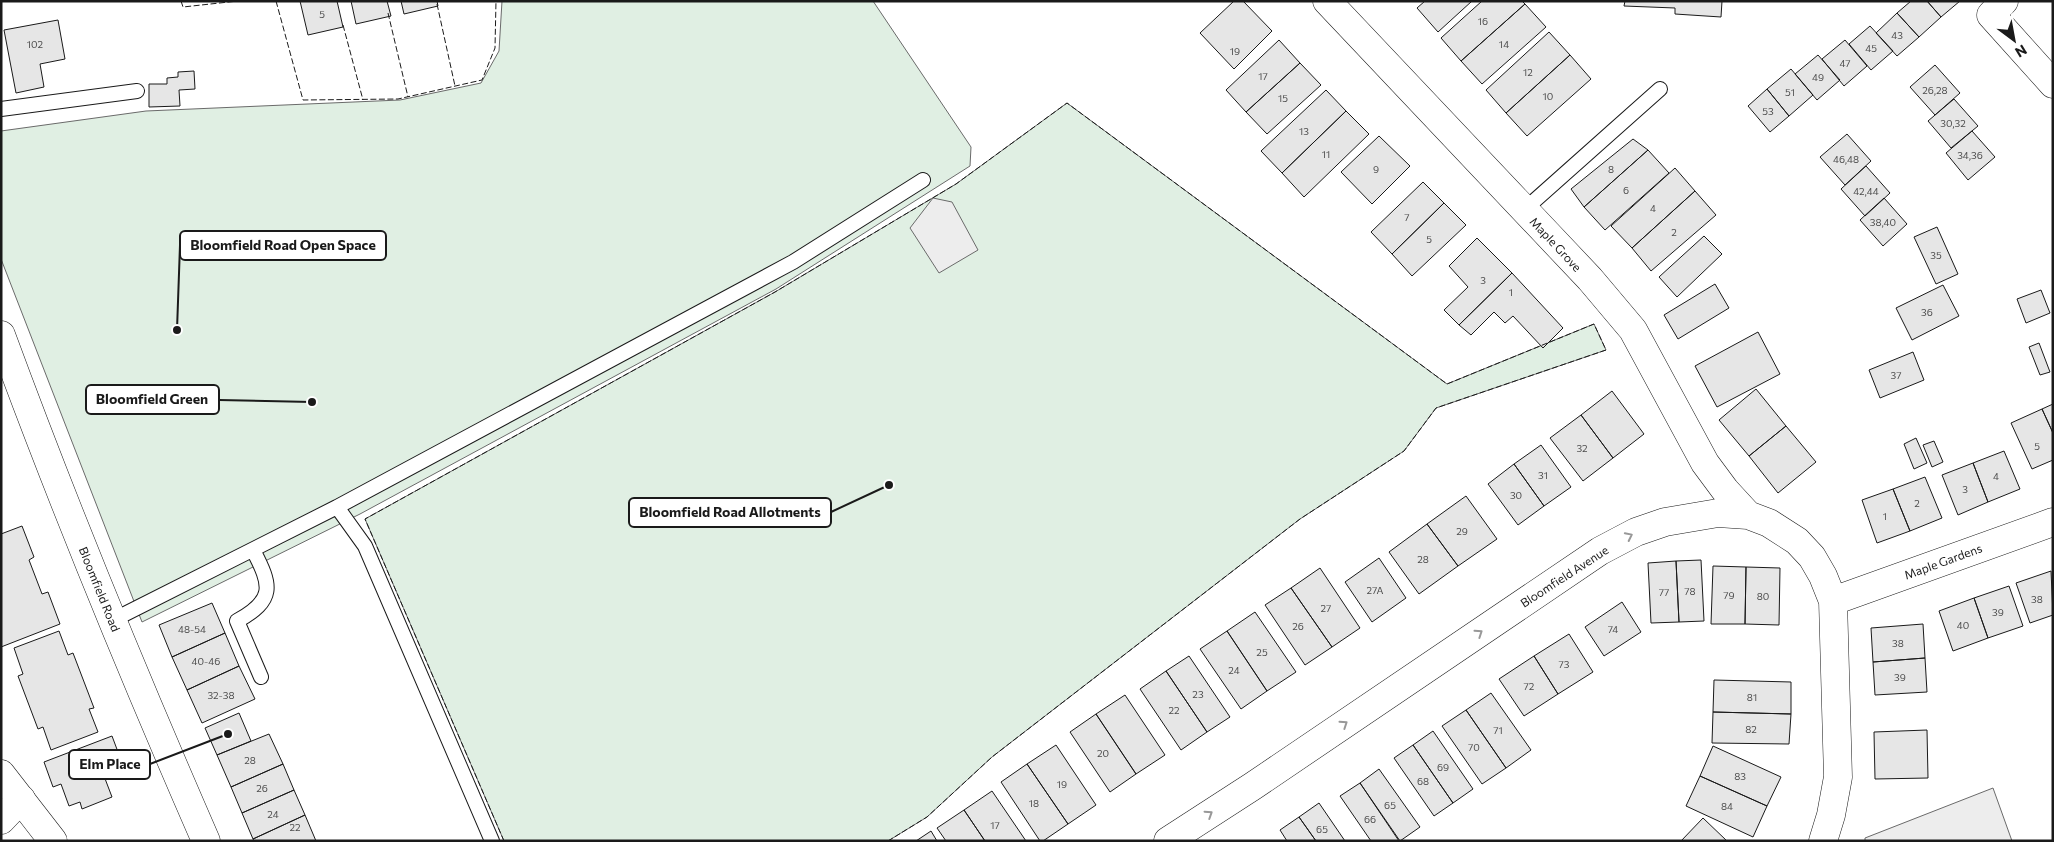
<svg xmlns="http://www.w3.org/2000/svg" width="2054" height="842" viewBox="0 0 2054 842" font-family="Commissioner,sans-serif">
	<rect width="100%" height="100%" fill="#fff"/>
	<path fill="#e0efe3" stroke="#6a6a6a" d="M502,1H873L971,147L970,166L776,289L360,514L142,622L1,259V131L146,111L400,100L481,83L499,51Z
		M1067,103L1447,384L1594,324L1606,350L1436,408L1404,451L1300,519L992,757L927,817L888,841H504L365,519L775,292L956,184Z"/>
	<path fill="#ededed" stroke="#6a6a6a" d="M933,198L952,202L978,250L939,273L910,228Z
		M1993,788L2012,841H1865V838Z"/>
	<path fill="#e6e6e6" stroke="#1a1a1a" d="M300,1H337L343,27L308,35Z
		M351,1H387L391,16L356,24Z
		M401,1H437L438,6L404,14Z
		M1234,1H1243L1272,31L1234,69L1200,33Z
		M1425,1H1472L1438,32L1417,8Z
		M1482,1H1522L1525,4L1461,61L1441,38Z
		M1625,1H1722L1721,17L1675,14V8L1624,6Z
		M1911,1H1927L1941,17L1919,37L1897,13Z
		M1927,1H1960L1941,17Z
		M1525,4L1546,27L1482,84L1461,61Z
		M1897,13L1919,37L1897,56L1876,33Z
		M58,20L65,59L40,64L44,87L16,93L4,30Z
		M1870,26L1893,51L1871,70L1849,44Z
		M1549,32L1570,55L1506,113L1486,90Z
		M1279,40L1300,63L1246,112L1226,90Z
		M1845,40L1867,66L1844,86L1822,59Z
		M1570,55L1591,79L1527,136L1506,113Z
		M1818,55L1840,80L1817,100L1795,74Z
		M1300,63L1321,85L1267,134L1246,112Z
		M1935,65L1960,93L1935,115L1910,87Z
		M1791,69L1813,95L1789,116L1767,89Z
		M194,71L195,89L179,90L180,106L149,107V84H167V78L178,77V72Z
		M1767,89L1789,116L1770,132L1748,106Z
		M1326,90L1346,111L1282,173L1261,151Z
		M1954,99L1978,126L1951,148L1928,121Z
		M1346,111L1369,134L1304,197L1282,173Z
		M1972,131L1995,157L1968,180L1946,153Z
		M1847,134L1871,161L1845,185L1820,157Z
		M1379,136L1410,166L1372,204L1341,172Z
		M1633,139L1648,150L1584,207L1571,189Z
		M1648,150L1669,173L1605,230L1584,207Z
		M1866,166L1890,193L1865,216L1841,189Z
		M1675,168L1695,191L1632,248L1611,226Z
		M1423,182L1444,203L1392,254L1371,232Z
		M1695,191L1716,215L1651,271L1632,248Z
		M1884,198L1907,224L1883,246L1860,220Z
		M1444,203L1466,225L1412,276L1392,254Z
		M1937,227L1958,274L1936,284L1914,237Z
		M1704,236L1722,254L1677,297L1659,277Z
		M1477,238L1512,273L1459,325L1444,310L1468,287L1449,266Z
		M1512,273L1563,328L1543,348L1513,316L1505,323L1494,312L1471,335L1459,325Z
		M1715,284L1729,308L1678,339L1664,315Z
		M1943,285L1959,316L1912,340L1896,308Z
		M2041,290L2050,313L2026,323L2017,299Z
		M1758,332L1780,374L1717,407L1695,366Z
		M2039,343L2050,372L2040,375L2029,347Z
		M1913,352L1924,380L1880,398L1869,370Z
		M1756,389L1786,426L1749,456L1719,420Z
		M1612,391L1644,434L1613,458L1581,415Z
		M2053,404V433L2042,409Z
		M2042,409L2053,433V460L2032,469L2011,423Z
		M1581,415L1613,458L1583,481L1550,438Z
		M1786,426L1816,462L1778,493L1749,456Z
		M1916,438L1927,463L1914,469L1904,444Z
		M1934,441L1943,462L1932,467L1923,445Z
		M1541,445L1571,487L1544,506L1514,464Z
		M2004,451L2020,489L1988,502L1973,463Z
		M1973,463L1988,502L1958,515L1942,475Z
		M1514,464L1544,506L1518,525L1488,484Z
		M1925,477L1942,518L1910,531L1893,489Z
		M1893,489L1910,531L1877,543L1862,500Z
		M1466,496L1497,539L1458,566L1427,524Z
		M1427,524L1458,566L1419,594L1389,552Z
		M22,526L34,557L29,560L42,594L48,592L60,624L1,647V534Z
		M1379,558L1406,598L1372,622L1345,582Z
		M1701,560L1704,621L1679,622L1676,561Z
		M1676,561L1679,622L1651,623L1648,563Z
		M1713,566L1746,567L1745,624H1711Z
		M1746,567L1780,568L1779,625L1745,624Z
		M1320,568L1360,628L1332,647L1291,588Z
		M2051,571L2053,615L2030,623L2016,583Z
		M2009,586L2023,626L1988,638L1974,598Z
		M1291,588L1332,647L1305,665L1265,605Z
		M1974,598L1988,638L1953,651L1939,611Z
		M1622,602L1641,632L1604,656L1585,627Z
		M212,603L225,633L172,657L159,625Z
		M1255,612L1296,672L1267,691L1227,631Z
		M1923,624L1925,658L1873,662L1871,628Z
		M59,631L68,655L73,653L94,708L89,709L98,732L51,750L43,727L38,729L18,676L23,674L14,648Z
		M1227,631L1267,691L1241,709L1200,649Z
		M225,633L239,666L187,690L172,657Z
		M1569,634L1593,672L1558,694L1534,656Z
		M1189,656L1230,717L1207,732L1166,671Z
		M1534,656L1558,694L1524,716L1499,679Z
		M1925,658L1927,692L1875,695L1873,662Z
		M239,666L255,699L202,723L187,690Z
		M1166,671L1207,732L1181,750L1140,689Z
		M1714,680L1791,682V714L1713,712Z
		M1491,693L1531,750L1506,768L1466,710Z
		M1125,695L1165,755L1136,774L1096,714Z
		M1466,710L1506,768L1482,784L1442,726Z
		M1713,712L1791,714L1789,744L1712,743Z
		M239,713L251,741L217,755L205,728Z
		M1096,714L1136,774L1110,792L1070,732Z
		M1927,730L1928,778L1875,779L1874,732Z
		M1433,731L1473,789L1453,803L1413,745Z
		M269,734L283,764L231,787L217,755Z
		M112,736L124,768L104,776L112,797L82,809L80,802L69,806L61,784L53,787L44,762Z
		M1056,745L1096,805L1068,824L1027,764Z
		M1413,745L1453,803L1434,816L1394,758Z
		M1713,746L1781,777L1767,806L1700,776Z
		M283,764L294,790L242,813L231,787Z
		M1027,764L1068,824L1043,841H1040L1001,782Z
		M1379,769L1420,827L1400,841L1360,783Z
		M1700,776L1767,806L1753,837L1686,806Z
		M1360,783L1399,841H1371L1340,796Z
		M294,790L305,815L253,839L242,813Z
		M992,791L1026,841H985L964,810Z
		M1319,803L1345,841H1316L1299,817Z
		M964,810L985,841H946L937,828Z
		M305,815L316,841H254L253,839Z
		M1299,817L1316,841H1287L1280,830Z
		M1703,818L1727,841H1681Z
		M931,831L937,841H916Z"/>
	<g fill="none" stroke-linecap="round" stroke-linejoin="round">
		<g stroke="#1a1a1a" stroke-width="16">
			<path id="lane" d="M1,109L137,91
				M1524,210L1660,89
				M337,507L365,546L492,841
				M253,550C272,586 275,600 237,621L261,677
				M113,620L337,507L793,262L923,180"/>
		</g>
		<g stroke="#1a1a1a" stroke-width="29">
			<path id="street" d="M1327,1L1590,279L1633,330L1705,463L1725,490L1748,515
				M2004,1L1991,15L2053,84
				M1833,601L2053,522
				M1,820L21,799
				M1168,841L1253,786L1600,551L1636,532L1665,522L1718,513L1748,515L1769,523L1797,541L1812,557L1823,576L1833,601L1838,777L1831,815L1823,841"/>
		</g>
		<g stroke="#1a1a1a" stroke-width="29">
			<path id="secondary" d="M1,335C64,506 133,674 206,841"/>
		</g>
		<g stroke="#1a1a1a" stroke-width="29">
			<path id="primary" d="M1,774L53,841"/>
		</g>
		<use href="#lane" stroke="#fff" stroke-width="14"/>
		<use href="#street" stroke="#fff" stroke-width="28"/>
		<use href="#secondary" stroke="#fff" stroke-width="28"/>
		<use href="#primary" stroke="#fff" stroke-width="28"/>
		<path stroke="#1a1a1a" stroke-width="1" stroke-dasharray="6 2.5" stroke-linecap="butt" d="M181,1L183,7L238,1
			M276,1L303,100L398,99L482,80L495,48L496,1
			M437,4L455,86
			M388,13L408,97
			M343,25L363,100
			M504,841L365,519L775,292L956,184L1067,103L1447,384L1594,324L1606,350L1436,408L1404,451L1300,519L992,757L927,817L888,841"/>
	</g>
	<defs><path id="oneway-chevron" d="M-2-3.5L2.5 0L-2 3.5" fill="none" stroke-width="1.6" stroke-linecap="round" stroke-linejoin="round" transform="scale(1.25)"/></defs>
	<g stroke="#989898">
		<use href="#oneway-chevron" transform="translate(1629 536) rotate(-26)"/>
		<use href="#oneway-chevron" transform="translate(1479 633) rotate(-34)"/>
		<use href="#oneway-chevron" transform="translate(1344 724) rotate(-34)"/>
		<use href="#oneway-chevron" transform="translate(1209 814) rotate(-33)"/>
	</g>
	<g text-anchor="middle" dominant-baseline="central" stroke-width="4" stroke-linejoin="round" paint-order="stroke">
		<g font-size="10" fill="#4d4d4d">
			<text x="322" y="14">5</text>
			<text x="1483" y="21">16</text>
			<text x="1897" y="35">43</text>
			<text x="35" y="44">102</text>
			<text x="1504" y="44">14</text>
			<text x="1871" y="48">45</text>
			<text x="1235" y="51">19</text>
			<text x="1845" y="63">47</text>
			<text x="1528" y="72">12</text>
			<text x="1263" y="76">17</text>
			<text x="1818" y="77">49</text>
			<text x="1935" y="90">26,28</text>
			<text x="1790" y="92">51</text>
			<text x="1548" y="96">10</text>
			<text x="1283" y="98">15</text>
			<text x="1768" y="111">53</text>
			<text x="1953" y="123">30,32</text>
			<text x="1304" y="131">13</text>
			<text x="1326" y="154">11</text>
			<text x="1970" y="155">34,36</text>
			<text x="1846" y="159">46,48</text>
			<text x="1376" y="169">9</text>
			<text x="1611" y="169">8</text>
			<text x="1626" y="190">6</text>
			<text x="1866" y="191">42,44</text>
			<text x="1653" y="208">4</text>
			<text x="1407" y="217">7</text>
			<text x="1883" y="222">38,40</text>
			<text x="1674" y="232">2</text>
			<text x="1429" y="239">5</text>
			<text x="1936" y="255">35</text>
			<text x="1483" y="280">3</text>
			<text x="1511" y="292">1</text>
			<text x="1927" y="312">36</text>
			<text x="1896" y="375">37</text>
			<text x="2037" y="446">5</text>
			<text x="1582" y="448">32</text>
			<text x="1543" y="475">31</text>
			<text x="1996" y="476">4</text>
			<text x="1965" y="489">3</text>
			<text x="1516" y="495">30</text>
			<text x="1917" y="503">2</text>
			<text x="1885" y="516">1</text>
			<text x="1462" y="531">29</text>
			<text x="1423" y="559">28</text>
			<text x="1375" y="590">27A</text>
			<text x="1690" y="591">78</text>
			<text x="1664" y="592">77</text>
			<text x="1729" y="595">79</text>
			<text x="1763" y="596">80</text>
			<text x="2037" y="599">38</text>
			<text x="1326" y="608">27</text>
			<text x="1998" y="612">39</text>
			<text x="1963" y="625">40</text>
			<text x="1298" y="626">26</text>
			<text x="192" y="629">48-54</text>
			<text x="1613" y="629">74</text>
			<text x="1898" y="643">38</text>
			<text x="1262" y="652">25</text>
			<text x="206" y="661">40-46</text>
			<text x="1564" y="664">73</text>
			<text x="1234" y="670">24</text>
			<text x="1900" y="677">39</text>
			<text x="1529" y="686">72</text>
			<text x="1198" y="694">23</text>
			<text x="221" y="695">32-38</text>
			<text x="1752" y="697">81</text>
			<text x="1174" y="710">22</text>
			<text x="1751" y="729">82</text>
			<text x="1498" y="730">71</text>
			<text x="1474" y="747">70</text>
			<text x="1103" y="753">20</text>
			<text x="250" y="760">28</text>
			<text x="1443" y="767">69</text>
			<text x="1740" y="776">83</text>
			<text x="1423" y="781">68</text>
			<text x="1062" y="784">19</text>
			<text x="262" y="788">26</text>
			<text x="1034" y="803">18</text>
			<text x="1390" y="805">65</text>
			<text x="1727" y="806">84</text>
			<text x="273" y="814">24</text>
			<text x="1370" y="819">66</text>
			<text x="995" y="825">17</text>
			<text x="295" y="827">22</text>
			<text x="1322" y="829">65</text>
		</g>
		<g font-size="12" fill="#1a1a1a" stroke="#fff">
			<text transform="translate(1556 244) rotate(47)">Maple Grove</text>
			<text transform="translate(1943 561) rotate(-20)">Maple Gardens</text>
			<text transform="translate(1564 576) rotate(-33)">Bloomfield Avenue</text>
			<text transform="translate(100 589) rotate(68)">Bloomfield Road</text>
		</g>
	</g>
	<path fill="none" stroke="#1a1a1a" stroke-width="2" d="M177 330L180 245M312 402L219 400M889 485L831 512M228 734L150 764"/>
	<g fill="#1a1a1a" stroke="#fff" stroke-width="2">
		<circle cx="177" cy="330" r="5"/>
		<circle cx="312" cy="402" r="5"/>
		<circle cx="889" cy="485" r="5"/>
		<circle cx="228" cy="734" r="5"/>
	</g>
	<g fill="#fff" stroke="#1a1a1a" stroke-width="2">
		<rect x="180" y="231" width="206" height="29" rx="5"/>
		<rect x="86" y="385" width="133" height="29" rx="5"/>
		<rect x="629" y="498" width="202" height="29" rx="5"/>
		<rect x="69" y="750" width="81" height="29" rx="5"/>
	</g>
	<g font-size="14" text-anchor="middle" font-weight="bold" fill="#1a1a1a">
		<text x="283" y="250">Bloomfield Road Open Space</text>
		<text x="152" y="404">Bloomfield Green</text>
		<text x="730" y="517">Bloomfield Road Allotments</text>
		<text x="110" y="769">Elm Place</text>
	</g>
	<rect width="2054" height="842" fill="none" stroke="#1a1a1a" stroke-width="5"/>
	<g transform="translate(2014 40) rotate(148)" stroke="#ffffff" stroke-width="4" paint-order="stroke">
	<path d="M0-4L9 19L0 12L-9 19Z" fill="#1a1a1a"/>
	<text y="-8" font-size="14" font-weight="bold" text-anchor="middle" fill="#1a1a1a">N</text>
	</g>
</svg>
